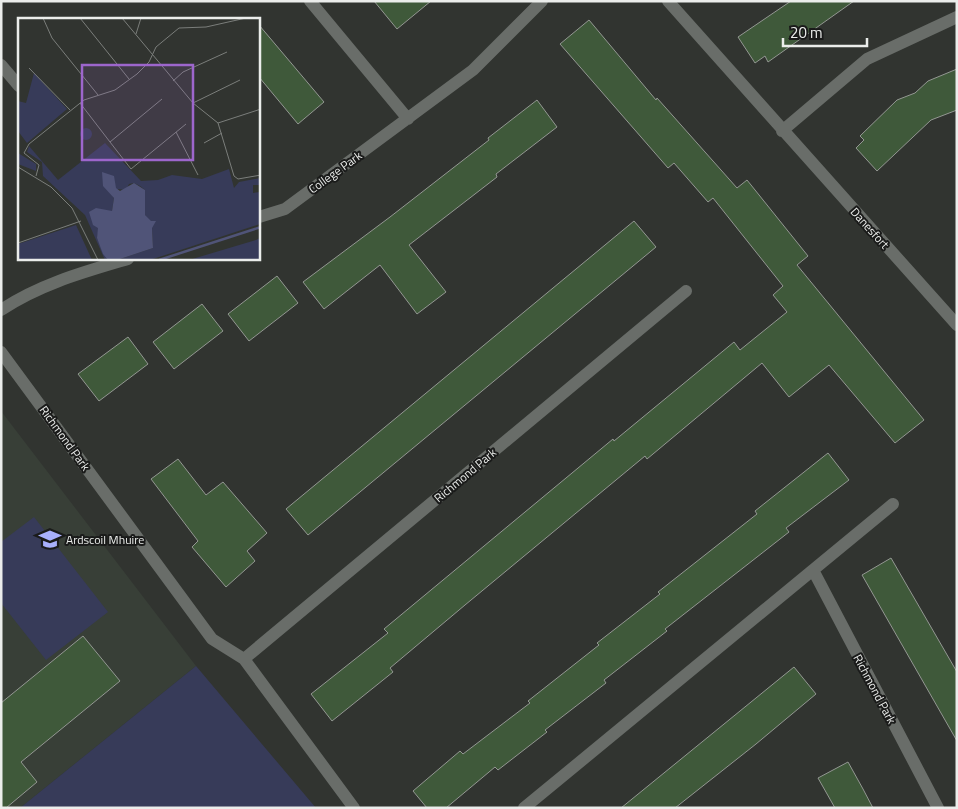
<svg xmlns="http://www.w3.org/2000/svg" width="958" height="809" viewBox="0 0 958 809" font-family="'Titillium Web',sans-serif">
	<rect width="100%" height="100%" fill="#313430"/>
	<path fill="#383f37" d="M1,411L196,666L20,808H1Z"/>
	<path fill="#373b59" d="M34,517L108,612L46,660L1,603V542Z
		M196,666L316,808H20Z"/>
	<path fill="#3f593a" stroke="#939792" d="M374,1H431L397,29Z
		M791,1H854L768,62L765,56L755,63L738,37Z
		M589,20L656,100L657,98L737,188L747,180L808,256L797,265L924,420L895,443L829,365L789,397L762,363L647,459L645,456L465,605L390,668L393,672L332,721L311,694L388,633L384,629L613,439L614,441L734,342L740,350L787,312L773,295L783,286L713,198L708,202L674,163L668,168L560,44Z
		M259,25L324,102L298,124L259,77Z
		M957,69V110L931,120L877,171L856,148L864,140L860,136L897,100L915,93L928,81Z
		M537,100L557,127L496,174L497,177L409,245L446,292L417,314L380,265L324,309L303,282L390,217L489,140L488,138Z
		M634,221L656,247L308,535L286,509Z
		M277,276L298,303L249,341L228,314Z
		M202,304L223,331L174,369L153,342Z
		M128,337L148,364L99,401L78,374Z
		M828,453L849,480L786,528L789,532L665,629L667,631L604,680L606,683L545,730L547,732L498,770L495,767L446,808H427L413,791L460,751L463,754L530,703L528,701L599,645L597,643L660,594L658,592L757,514L755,511Z
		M178,459L206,495L223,482L267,533L247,551L255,561L226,587L192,547L198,541L151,479Z
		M891,558L957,672V741L862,575Z
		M83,636L120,681L21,762L37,782L6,808H1V703Z
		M794,667L816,694L756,744L675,808H621Z
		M848,762L863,789L873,808H835L818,778Z"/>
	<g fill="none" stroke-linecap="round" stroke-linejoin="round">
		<path stroke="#696d69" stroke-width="12" d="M310,1L408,119
			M668,1L957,325
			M1,65L19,86
			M782,131L867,59L957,17
			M259,217L285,209L473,70L542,1
			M1,310C40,284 84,272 128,259
			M1,352L212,639L244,659L686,291
			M813,570L938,808
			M244,659L354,808
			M524,808L893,504"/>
	</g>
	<defs>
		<g id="school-bare" transform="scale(1.725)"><path d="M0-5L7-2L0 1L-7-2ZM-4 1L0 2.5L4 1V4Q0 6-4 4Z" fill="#a8b0fc" stroke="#1a1b1a" stroke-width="2.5" paint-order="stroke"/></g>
	</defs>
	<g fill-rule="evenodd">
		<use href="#school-bare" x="50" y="539"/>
	</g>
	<g text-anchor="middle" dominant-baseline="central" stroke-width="4" stroke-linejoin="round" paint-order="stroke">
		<g font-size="12" fill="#ebedeb" stroke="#1a1b1a">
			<text transform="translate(335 172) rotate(-36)">College Park</text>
			<text transform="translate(870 228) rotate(48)">Danesfort</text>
			<text transform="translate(65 438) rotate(54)">Richmond Park</text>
			<text transform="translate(465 475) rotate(-40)">Richmond Park</text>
			<text transform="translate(875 689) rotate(62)">Richmond Park</text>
		</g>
		<g font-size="12" fill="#ebedeb" stroke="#1a1b1a" text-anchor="start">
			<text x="66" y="539">Ardscoil Mhuire</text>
		</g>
	</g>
	<g transform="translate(18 18)">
		<rect width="242" height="242" fill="#313430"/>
		<path d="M16,55L49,91L9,125L0,113V83L8,85ZM62 116a6 6 0 1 1 12 0a6 6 0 1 1-12 0ZM87,125L123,163L140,162L154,157L184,161L211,151L216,170L221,164L242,160V167H235V175L242,174V206L132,242H99L135,230L134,210L127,197V172L122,168L116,165L111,166L108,172L90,170L96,180L94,193L81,210L79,220L90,242H87L67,197L25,158L24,144L9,134L11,128L40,162ZM0,135L18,146V153L0,146ZM58,207L74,242H0V226ZM242,220V242H171L238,222Z" fill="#373b59"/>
		<path d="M84,154L96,158L98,170L102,173L116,165L127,172V197L133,203H138L134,210L135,230L99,242H90L85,236L79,220L80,210L75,207L71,194L78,190L94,193L96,180L85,168Z" fill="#505478"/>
		<path fill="none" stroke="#505478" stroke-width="2.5" d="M141,242L243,209"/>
		<path fill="none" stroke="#7b7e7b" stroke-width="1" d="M25,0L34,20L80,77M62,0L111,61M104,0L175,85L200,105M118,16L123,0M11,50L52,92M155,63L165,54L209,34M62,85L92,124L144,81M175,85L222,62M200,105L216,158L220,161L243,157M200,105L243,91M158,114L180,157M92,124L113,151L168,106M186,125L204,115M0,149L33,169L54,190L80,242M18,158L21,147L6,135L11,126L66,82L97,72L119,56L131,44L138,29L161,10L188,9L228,0M0,225L63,203"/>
		<path fill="#9d66cc" fill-opacity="0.15" stroke="#9d66cc" stroke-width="2.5" d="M64,47H175V142H64Z"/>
		<rect width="242" height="242" fill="none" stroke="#ebedeb" stroke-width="2.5"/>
	</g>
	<rect width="958" height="809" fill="none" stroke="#ebedeb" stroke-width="5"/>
	<path d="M783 38v8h84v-8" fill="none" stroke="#ebedeb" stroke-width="2.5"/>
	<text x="790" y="38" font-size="15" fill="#ebedeb" stroke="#1a1b1a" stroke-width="4" paint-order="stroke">20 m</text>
</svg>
